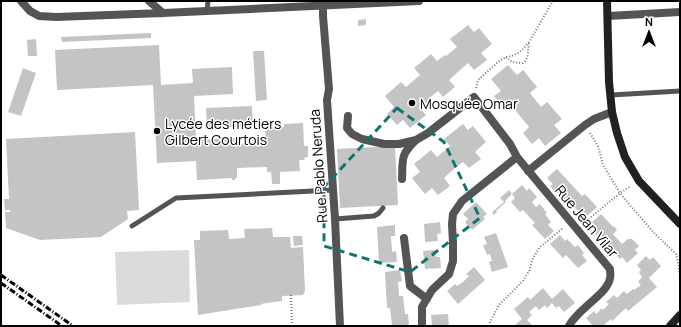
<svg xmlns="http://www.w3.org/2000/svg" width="681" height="327" viewBox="0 0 681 327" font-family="Manrope,sans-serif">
	<rect width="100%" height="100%" fill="#fff"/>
	<path fill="#dbdbdb" d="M189,250L190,302L117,305L115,252Z"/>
	<path fill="#c4c4c4" d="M366,19V25L358,26V20Z
		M468,25L474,32L479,28L492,44L481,53L487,60L474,70L468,63L449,80L455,87L443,97L438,91L427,100L428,101L420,108L426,115L410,128L403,120L397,125L387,114L394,107L385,96L401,82L406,87L420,75L414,68L431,54L437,61L445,55L446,56L457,47L450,39Z
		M151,33V38L62,42L61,37Z
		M36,39L37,56H28L27,40Z
		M159,45L161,85L193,83L192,69L232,67L233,94L194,96L196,140L235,138L236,144L266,143L265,127H284V124L303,123L304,146H308V157L304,158L305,160H299L300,171L280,172V184H272L271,172H267V167L237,168V178H235V180H232V178L197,180L196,161L157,163L153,85L57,90L55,50Z
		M253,51H264L267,100L256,101Z
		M508,65L517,75L523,70L537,87L530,93L541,107L547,102L562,119L554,125L561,133L545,146L539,138L532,144L523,133L529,127L510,104L504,108L494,96L501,91L491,79Z
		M23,68L36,73L21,116L8,112Z
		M252,106L253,126L207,128L206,108Z
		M463,124L468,130L473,126L486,142L475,152L481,159L469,168L463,162L455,168L444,178L450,186L438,195L432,188L425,194L412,178L420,172L414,164L431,150L437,157L450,146L444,139Z
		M135,132L139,210L127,211L128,219L101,237L40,240L6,228L5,212H10V210H5L4,199H9L6,139Z
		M395,146L398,205L340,208L337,149Z
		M557,169L582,196L585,194L597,207L587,216L581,210L579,212L572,205L570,207L562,199L565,197L560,191L557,194L550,186L553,184L547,178Z
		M522,185L527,191L529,188L537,197L532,202L536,207L540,204L547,213L545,214L551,222L548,225L554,231L545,239L532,225L535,223L523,210L520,212L511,202L515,198L512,194L505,201L506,202L496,211L497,212L494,215L492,212L504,202L500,198L509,190L512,194Z
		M476,202L487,214L483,217L485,219L472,230L465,222L468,219L463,214Z
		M601,214L613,227L614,226L617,230L613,234L622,244L628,239H632L639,246L635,250L638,253L627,263L622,257L620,259L613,252L609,255L602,247L605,245L593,231L596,228L591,223Z
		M440,222L441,233L437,234L438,241L425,242L424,224Z
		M395,225V236H391L392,252L396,251L397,262L379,263L377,227Z
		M272,228L273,237H290L291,248L303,247L305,291L303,295L282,296V301L275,302H274L261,304V305L198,315L194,240H200V231L228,230L229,239L245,238L244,229Z
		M496,233L508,267L492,272L489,262L492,261L490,254L487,255L483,245L487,244L484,237Z
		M560,235L565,241L567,239L575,247L578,245L584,253L582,255L587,261L578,268L566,255L563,258L550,244Z
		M293,236H302L303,245L294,246Z
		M435,250L436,257H440L441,268L425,269L423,251Z
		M646,256L650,260L653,257L661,266L649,278L657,287L628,311L626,308L612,321L611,319L603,326H593L586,318L594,311L596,314L602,308L603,310L609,304L606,302L614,295L617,298L624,291L627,294L633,289L634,290L641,285L638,282L642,277L639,272L641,270L637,265Z
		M474,267L485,280L458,304L447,291L455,284L457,286L463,282L469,276L466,274Z
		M400,270L402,281L398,282L399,296H403L405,314H408L409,325L392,326L390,308H387L385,272Z
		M543,288L552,299L563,289L575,303L564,312L559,306L556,308L552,303L547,308L545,305L539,310L536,306L529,312L532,315L527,320L532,325L531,326H514L522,319L514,309L528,297L530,300Z
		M448,314L449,326H432L431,315Z"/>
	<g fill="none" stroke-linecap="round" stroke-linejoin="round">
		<path stroke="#767676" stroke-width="2" stroke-dasharray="1 2" stroke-linecap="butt" d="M506,57L512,62L523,63C529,59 528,50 529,43
			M476,88L478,80L498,62L506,57L512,56L518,53L523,49L529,42L553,1
			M590,133L598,146L603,165L620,193L635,211L655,234L676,254L679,266L680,279
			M584,223L620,193L631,186
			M291,295L292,326
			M490,326V322L499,305L523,281L529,271L533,258L540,247L563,228"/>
		<path stroke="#545454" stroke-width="5" d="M207,11L208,1
			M611,95L680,91
			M335,219L374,216L379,213L383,208
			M132,226L176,198L333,190"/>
		<path stroke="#545454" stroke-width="8" d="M21,1L30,11L39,16L56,17L163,13L419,1
			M149,1L163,13
			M323,5V16L329,89L327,100L335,219L340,326
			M608,16L680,12
			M348,116L347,128L352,134L362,139L384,144H399L416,140C400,155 403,159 402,179
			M416,140L428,133L474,97L510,144L517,157
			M528,171L585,125L594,119L612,112
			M404,238L410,286L427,299
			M422,326V307L432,290L449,274L453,261V243L452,224L453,214L462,201L517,157L610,269C610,272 611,275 610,278C608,294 577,309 569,326"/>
		<path stroke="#212121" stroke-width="8" d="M607,1L609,82L612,112L617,133L625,157L639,181L680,224
			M670,326L680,315"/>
		<path stroke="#000" stroke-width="3" stroke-dasharray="6 2 1 2" stroke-linecap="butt" d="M1,275L73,326
			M1,283L62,326"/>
	</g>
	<path fill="none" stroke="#0f766e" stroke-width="3" stroke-dasharray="8 5" stroke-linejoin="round" d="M397,108L444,142L480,218L410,272L324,246V187Z"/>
	<g fill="#000" stroke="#fff" stroke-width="1.5">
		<circle cx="412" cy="103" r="4"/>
		<circle cx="157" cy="131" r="4"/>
	</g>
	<g text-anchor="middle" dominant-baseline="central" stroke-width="3" stroke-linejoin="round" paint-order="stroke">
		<g font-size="14" fill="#000" stroke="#fff" text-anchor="start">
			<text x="420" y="103">Mosquée Omar</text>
			<text x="165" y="123">Lycée des métiers<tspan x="165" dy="16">Gilbert Courtois</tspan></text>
		</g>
		<g font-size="14" fill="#000" stroke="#fff">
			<text transform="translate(318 166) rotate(-94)">Rue Pablo Neruda</text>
			<text transform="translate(587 221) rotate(50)">Rue Jean Vilar</text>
		</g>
	</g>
	<rect width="681" height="327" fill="none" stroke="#000000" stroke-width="4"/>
	<g transform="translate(649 32)" stroke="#ffffff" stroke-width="3" paint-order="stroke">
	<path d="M0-3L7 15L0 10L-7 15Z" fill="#000000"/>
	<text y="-6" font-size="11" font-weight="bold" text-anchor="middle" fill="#000000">N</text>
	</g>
</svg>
